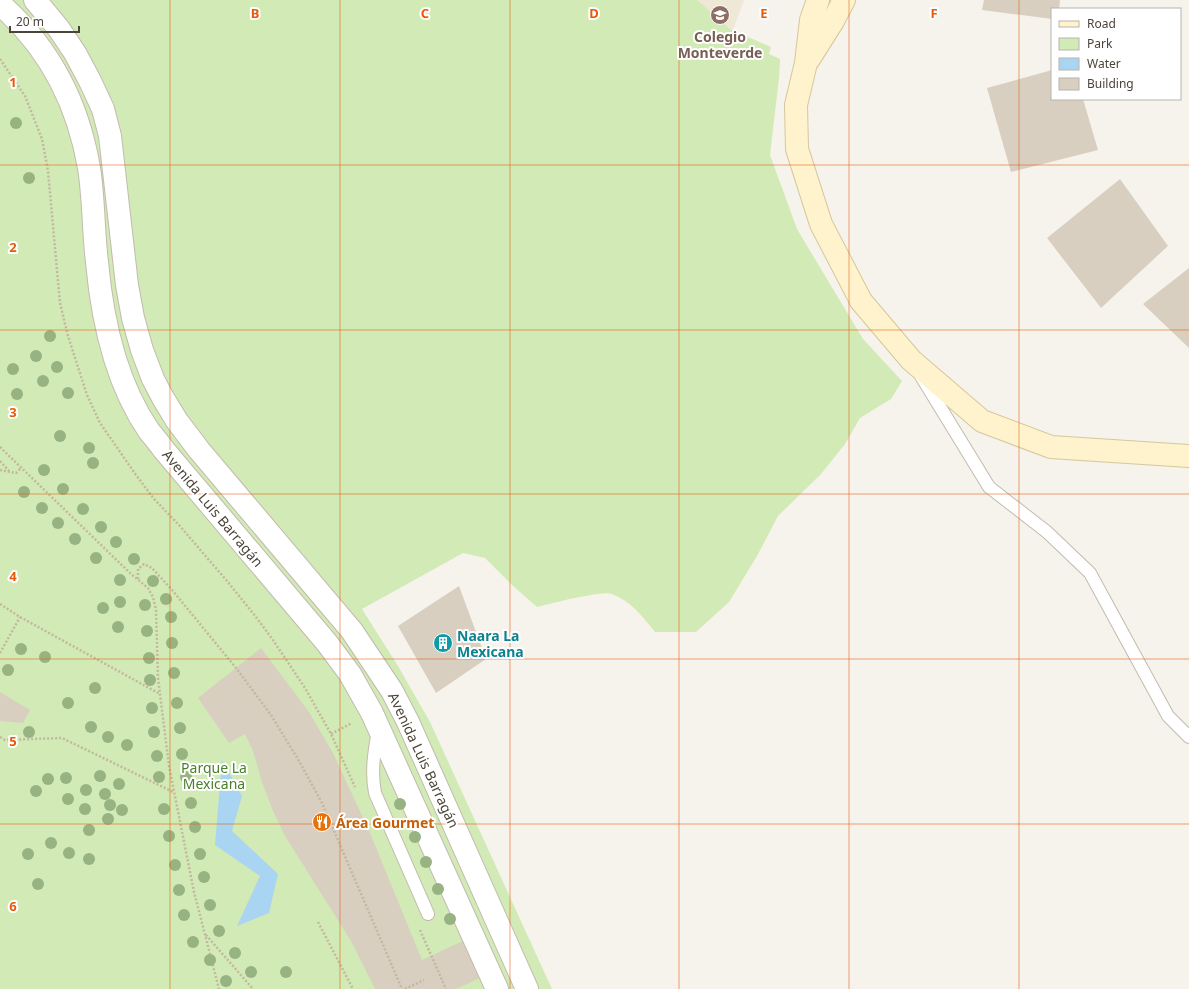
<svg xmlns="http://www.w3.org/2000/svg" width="1189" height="989" viewBox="0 0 1189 989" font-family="'Noto Sans',sans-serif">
	<rect width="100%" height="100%" fill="#f6f3ec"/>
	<path fill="#efe8d6" d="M671,0H744L733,30Z"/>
	<path fill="#d2eab5" d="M0,0H697L730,29L771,47L769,54L780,59L779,78L770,155L797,229L863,339L902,381L891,399L860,418L845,444L821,474L778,516L757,556L729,602L696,632H655C642,616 632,602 612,594C603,590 549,604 537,607L512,585L485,558L463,553L362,609L398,666L430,722L552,989H0Z"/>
	<path fill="#a9d4f2" d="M222,760L242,796L232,831L278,874L269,913L237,926L260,876L215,845Z"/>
	<path fill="#d8cfc1" d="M984,0H1060L1059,9H1052V19L982,10Z
		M1052,70V99H1083L1098,150L1011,172L987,88Z
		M1120,179L1168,246L1101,308L1047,238Z
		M1189,268V348L1143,304Z
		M459,586L486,659L436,693L398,626Z
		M261,648L309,712L333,753L370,833L422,960L463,941L480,978L456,989H375L351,941L285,836L273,811L262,782L253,751L245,734L229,743L198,698Z
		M0,692L30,710L23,723L0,721Z"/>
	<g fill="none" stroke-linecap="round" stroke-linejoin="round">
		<g stroke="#c2bbae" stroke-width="14">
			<path id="lane" d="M921,376L989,487L1047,532L1090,573L1168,716L1189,737
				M378,731C374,752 371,772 375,793L428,914"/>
		</g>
		<g stroke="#c2bbae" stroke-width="24">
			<path id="street" d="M35,0L59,29L75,53L90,81L103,109L110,136L127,285L133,318L142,350L153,379L163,398L177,421L199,450L352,631L392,691L408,722L527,989
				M0,4C50,48 78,103 89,168C94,199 93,230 97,262C102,318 116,383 149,431C154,437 159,443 164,450L327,643L350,674L372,713L497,989"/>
		</g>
		<g stroke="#d6c79b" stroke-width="24">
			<path id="secondary" d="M818,0L811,20L806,63L796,105L797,149L821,224L861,301L911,360L982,421L1051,447L1189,456
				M809,59L833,21L844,0"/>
		</g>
		<path stroke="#c4b79f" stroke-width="2.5" stroke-dasharray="2 2" stroke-linecap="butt" d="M0,59L25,96L42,139L48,171L60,303L68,336L87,395L100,423L136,475L154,499L179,525L227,581L256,617L273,640L305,688L331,734L355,787
			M0,447L131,574L148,588L153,597L156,610L158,678L169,766L194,892L219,989
			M0,461L9,471
			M0,470L16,473L21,468
			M138,579V569L144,564L152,568L173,591L236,668L271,715L299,761L322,803L402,989
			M0,604L20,617L160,694
			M0,653L20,617
			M331,734L352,723
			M0,737L5,740L62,738L173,792
			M318,922L353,989
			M420,930L446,989
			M206,935L253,989
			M405,989L424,980"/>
		<use href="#lane" stroke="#fff" stroke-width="12"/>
		<use href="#street" stroke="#fff" stroke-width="22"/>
		<use href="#secondary" stroke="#fff3cd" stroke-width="22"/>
	</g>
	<g fill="#97b381">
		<circle cx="16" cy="123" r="6"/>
		<circle cx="29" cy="178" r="6"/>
		<circle cx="50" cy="336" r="6"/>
		<circle cx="36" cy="356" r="6"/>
		<circle cx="57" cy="367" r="6"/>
		<circle cx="13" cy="369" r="6"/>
		<circle cx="43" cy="381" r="6"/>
		<circle cx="68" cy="393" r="6"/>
		<circle cx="17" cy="394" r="6"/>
		<circle cx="60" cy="436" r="6"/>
		<circle cx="89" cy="448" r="6"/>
		<circle cx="93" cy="463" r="6"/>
		<circle cx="44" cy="470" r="6"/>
		<circle cx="63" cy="489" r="6"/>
		<circle cx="24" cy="492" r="6"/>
		<circle cx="42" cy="508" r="6"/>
		<circle cx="83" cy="509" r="6"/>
		<circle cx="58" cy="523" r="6"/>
		<circle cx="101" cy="527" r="6"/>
		<circle cx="75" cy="539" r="6"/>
		<circle cx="116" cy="542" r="6"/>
		<circle cx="96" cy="558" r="6"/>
		<circle cx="134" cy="559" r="6"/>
		<circle cx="120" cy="580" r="6"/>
		<circle cx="153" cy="581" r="6"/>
		<circle cx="166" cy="599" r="6"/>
		<circle cx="120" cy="602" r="6"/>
		<circle cx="145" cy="605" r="6"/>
		<circle cx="103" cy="608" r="6"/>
		<circle cx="171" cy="617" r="6"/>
		<circle cx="118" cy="627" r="6"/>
		<circle cx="147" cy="631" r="6"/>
		<circle cx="172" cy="643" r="6"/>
		<circle cx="21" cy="649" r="6"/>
		<circle cx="45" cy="657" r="6"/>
		<circle cx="149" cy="658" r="6"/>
		<circle cx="8" cy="670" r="6"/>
		<circle cx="174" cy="673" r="6"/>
		<circle cx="150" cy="680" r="6"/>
		<circle cx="95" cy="688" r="6"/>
		<circle cx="68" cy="703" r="6"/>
		<circle cx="177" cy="703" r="6"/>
		<circle cx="152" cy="708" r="6"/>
		<circle cx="91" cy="727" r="6"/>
		<circle cx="180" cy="728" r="6"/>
		<circle cx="29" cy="732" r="6"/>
		<circle cx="154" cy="732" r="6"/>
		<circle cx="108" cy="737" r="6"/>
		<circle cx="127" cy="745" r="6"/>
		<circle cx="182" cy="754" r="6"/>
		<circle cx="157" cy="756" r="6"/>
		<circle cx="100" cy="776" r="6"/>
		<circle cx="159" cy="777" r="6"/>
		<circle cx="186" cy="777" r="6"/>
		<circle cx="66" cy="778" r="6"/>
		<circle cx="48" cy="779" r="6"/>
		<circle cx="119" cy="784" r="6"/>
		<circle cx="86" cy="790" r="6"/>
		<circle cx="36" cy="791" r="6"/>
		<circle cx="105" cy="794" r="6"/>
		<circle cx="68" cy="799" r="6"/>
		<circle cx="191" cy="803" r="6"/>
		<circle cx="400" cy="804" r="6"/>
		<circle cx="110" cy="805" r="6"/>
		<circle cx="85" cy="809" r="6"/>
		<circle cx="164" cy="809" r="6"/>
		<circle cx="122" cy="810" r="6"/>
		<circle cx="108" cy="819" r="6"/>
		<circle cx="195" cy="827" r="6"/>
		<circle cx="89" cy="830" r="6"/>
		<circle cx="169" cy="836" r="6"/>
		<circle cx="415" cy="837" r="6"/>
		<circle cx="51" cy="843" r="6"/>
		<circle cx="69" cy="853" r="6"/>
		<circle cx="28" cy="854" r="6"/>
		<circle cx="200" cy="854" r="6"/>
		<circle cx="89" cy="859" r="6"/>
		<circle cx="426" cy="862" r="6"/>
		<circle cx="175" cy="865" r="6"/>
		<circle cx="204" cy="877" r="6"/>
		<circle cx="38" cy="884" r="6"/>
		<circle cx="438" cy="889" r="6"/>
		<circle cx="179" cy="890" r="6"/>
		<circle cx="210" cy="905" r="6"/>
		<circle cx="184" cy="915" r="6"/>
		<circle cx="450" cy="919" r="6"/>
		<circle cx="219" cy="931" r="6"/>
		<circle cx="193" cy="942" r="6"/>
		<circle cx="235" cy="953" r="6"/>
		<circle cx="210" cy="960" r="6"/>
		<circle cx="251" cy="972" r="6"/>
		<circle cx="286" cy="972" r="6"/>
		<circle cx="226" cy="981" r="6"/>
	</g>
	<path fill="none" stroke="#e8590c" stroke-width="1" stroke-opacity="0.55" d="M170,0V989M340,0V989M510,0V989M679,0V989M849,0V989M1019,0V989M0,165H1189M0,330H1189M0,494H1189M0,659H1189M0,824H1189"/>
	<defs>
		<g id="school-disc" transform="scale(1)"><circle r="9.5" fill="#8d6e63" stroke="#fff"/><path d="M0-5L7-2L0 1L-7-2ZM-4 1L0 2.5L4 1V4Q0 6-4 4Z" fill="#fff"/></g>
		<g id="building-disc" transform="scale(1)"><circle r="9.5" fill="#0f9aa8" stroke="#fff"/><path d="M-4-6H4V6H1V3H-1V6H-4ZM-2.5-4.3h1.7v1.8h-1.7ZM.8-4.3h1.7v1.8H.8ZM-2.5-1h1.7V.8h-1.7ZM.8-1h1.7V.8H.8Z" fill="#fff"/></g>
		<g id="restaurant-disc" transform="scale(1)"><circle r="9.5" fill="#e8710a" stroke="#fff"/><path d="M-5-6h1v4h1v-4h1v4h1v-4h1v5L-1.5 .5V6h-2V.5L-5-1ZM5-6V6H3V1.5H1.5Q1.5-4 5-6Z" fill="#fff"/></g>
	</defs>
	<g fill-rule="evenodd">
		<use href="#school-disc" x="720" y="15"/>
		<use href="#building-disc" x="443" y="643"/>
		<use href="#restaurant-disc" x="322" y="822"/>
	</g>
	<g text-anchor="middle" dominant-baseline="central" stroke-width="4" stroke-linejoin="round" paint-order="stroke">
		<g font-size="14" font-weight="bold" fill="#785e54" stroke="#fff">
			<text x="720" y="36">Colegio<tspan x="720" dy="16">Monteverde</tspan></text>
		</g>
		<g font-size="14" fill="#4b4439" stroke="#fff">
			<text transform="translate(213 508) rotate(50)">Avenida Luis Barragán</text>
			<text transform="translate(424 760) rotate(65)">Avenida Luis Barragán</text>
		</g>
		<g font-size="14" font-weight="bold" fill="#0d838f" stroke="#fff" text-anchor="start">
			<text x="457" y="635">Naara La<tspan x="457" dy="16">Mexicana</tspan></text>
		</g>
		<g font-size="14" fill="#4a7f2a" stroke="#fff">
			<text x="214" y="767">Parque La<tspan x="214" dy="16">Mexicana</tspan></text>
		</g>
		<g font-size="14" font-weight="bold" fill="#c56008" stroke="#fff" text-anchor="start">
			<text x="336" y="822">Área Gourmet</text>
		</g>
	</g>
	<g font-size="13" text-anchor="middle" font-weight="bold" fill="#e8590c" stroke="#fff" stroke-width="4" stroke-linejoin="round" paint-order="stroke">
		<text x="255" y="18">B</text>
		<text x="425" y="18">C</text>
		<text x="594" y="18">D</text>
		<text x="764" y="18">E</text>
		<text x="934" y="18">F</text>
		<text x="13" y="87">1</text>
		<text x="13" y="252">2</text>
		<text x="13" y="417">3</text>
		<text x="13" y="581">4</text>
		<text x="13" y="746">5</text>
		<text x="13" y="911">6</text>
	</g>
	<rect x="1051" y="8" width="130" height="92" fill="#ffffff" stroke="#b7b4b0"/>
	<rect x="1059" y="21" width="20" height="6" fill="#fff3cd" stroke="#b7b4b0"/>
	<text x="1087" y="28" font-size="12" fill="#4b4439">Road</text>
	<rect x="1059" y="38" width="20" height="12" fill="#d2eab5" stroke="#b7b4b0"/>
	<text x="1087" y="48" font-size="12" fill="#4b4439">Park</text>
	<rect x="1059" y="58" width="20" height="12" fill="#a9d4f2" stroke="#b7b4b0"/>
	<text x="1087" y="68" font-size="12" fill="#4b4439">Water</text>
	<rect x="1059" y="78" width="20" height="12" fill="#d8cfc1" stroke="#b7b4b0"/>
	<text x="1087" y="88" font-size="12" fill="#4b4439">Building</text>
	<path d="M10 26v6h69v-6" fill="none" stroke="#4b4439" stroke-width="2"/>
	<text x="16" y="26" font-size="12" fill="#4b4439" stroke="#ffffff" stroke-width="3" paint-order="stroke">20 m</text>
</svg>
